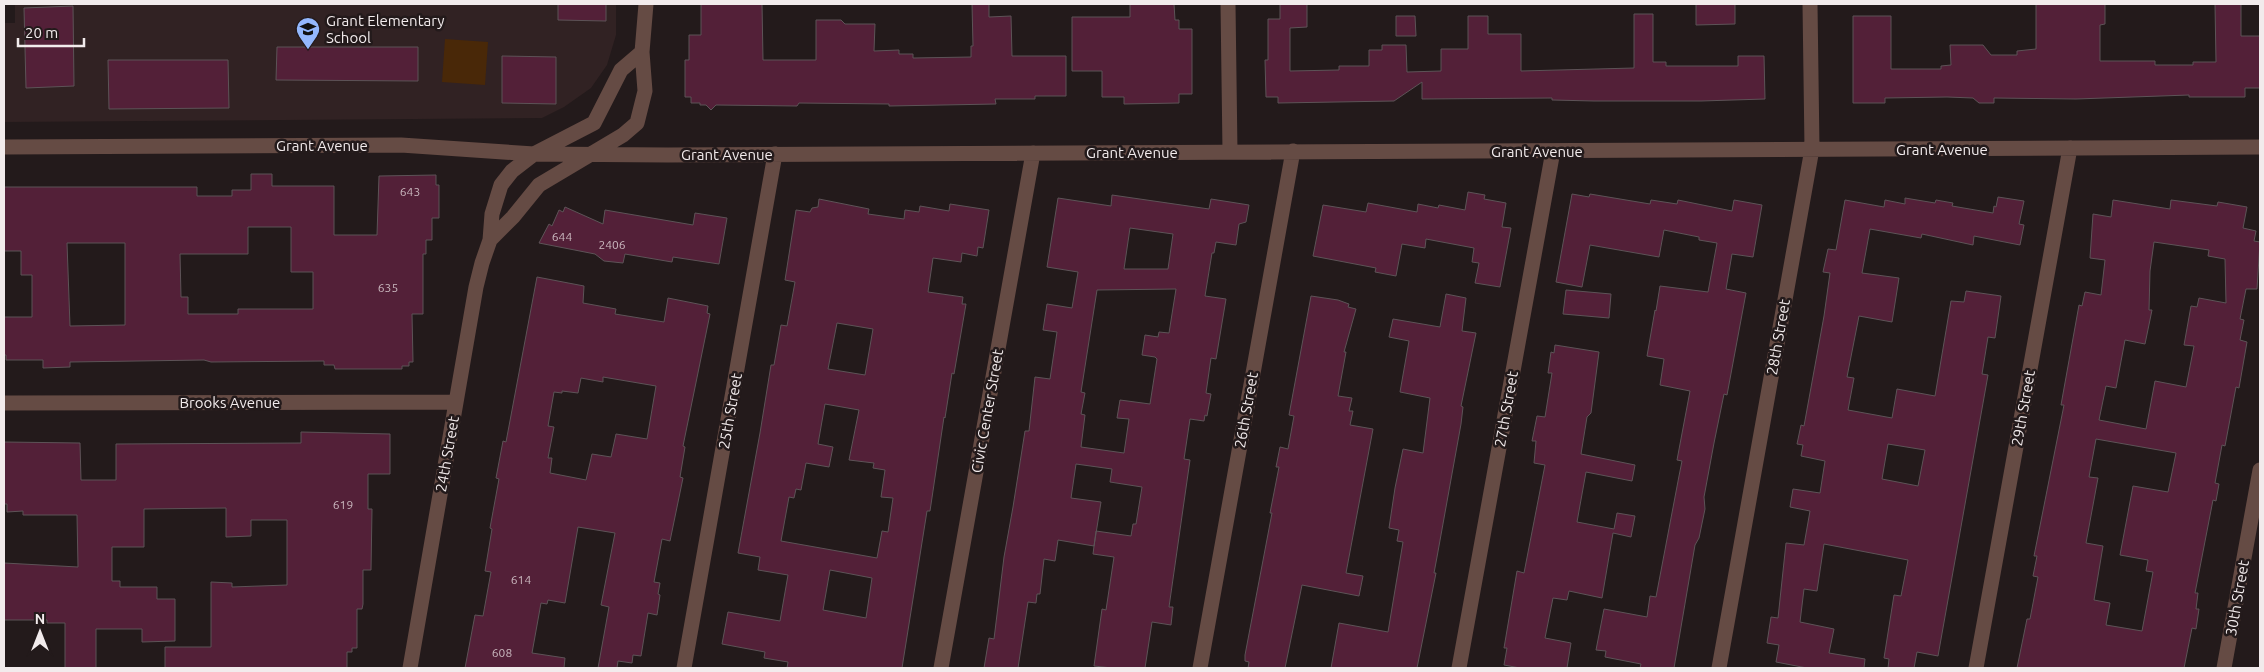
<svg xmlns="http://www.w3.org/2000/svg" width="2264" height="672" viewBox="0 0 2264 672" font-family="Ubuntu,sans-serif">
	<rect width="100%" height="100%" fill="#231a1b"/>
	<path fill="#312223" d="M15,4H616V35L607,65L591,88L564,107L542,118L4,122V23H15Z"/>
	<path fill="#492808" d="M445,39L488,42L485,85L442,82Z"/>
	<path fill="#532038" stroke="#5d5357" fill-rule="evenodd" d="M558,4H606V21L558,20Z
		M701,4H762L763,60H816V20H841L845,24H875L874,51L899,50V54H913V58L971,57V46H973L972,4H989V17L1011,16L1012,56H1066V96H1035V99H995L996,104L889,106V104L799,103L797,106L716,105L711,110L706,105H700V103H691V97H685V60H689V35H701Z
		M1130,4H1174L1175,20H1179V29H1192V94H1179V103L1124,104V97H1102V71H1072V17H1130Z
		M1280,4H1307V27L1290,28V71L1339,70V66H1369V50H1382V45H1406L1407,72L1441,71V49H1468V16H1488V34H1521V71L1634,68V14H1653V62H1666V66H1738V56H1764L1765,99L1701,101H1594L1552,100V98L1422,99V82L1394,101L1278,103V97H1266L1265,60H1268V19H1280Z
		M1696,4H1735V24L1696,25Z
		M2036,4H2105V24L2100,25V61H2155V65H2193V62H2216L2215,4H2241V36H2260V88H2245V97H2189V95L2076,99L1994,98V103H1979L1973,98L1947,97L1885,98V103H1853V16H1891V69H1941V66L1951,65L1950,45H1983L1991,55H2017V51L2036,49Z
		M73,6L74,86L26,88L24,8Z
		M1396,16H1415L1416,36H1396Z
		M277,47H418V81L276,80Z
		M502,56L556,57V104L502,103Z
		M108,60H228L229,108L109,109Z
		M251,174H272V186H334V235H377L379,176L436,175V185H439V218H432V240H426V254H423V314H412L413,362H409V366H402V369H335L334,365H324V361L211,362L204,360L70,362V367L43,368V360H6V355H4V317H32V275H21V251H4V187H197V196H232V190H251ZM248,227H291V272H313V309H238V314H188V297H181L180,254H248ZM67,243H125V325L70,326Z
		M1468,192L1485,195L1484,199L1506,203L1502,227L1511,228L1500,287L1475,283L1479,263L1472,262L1474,248L1426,239L1425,248L1402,244L1396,276L1375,272L1376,268L1313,256L1323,205L1366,212L1368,203L1417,212L1418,204L1438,208L1439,205L1465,210Z
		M1572,194L1589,197L1590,194L1650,204L1651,200L1677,204L1678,200L1732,211L1734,200L1762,205L1753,257L1732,254L1726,289L1746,293L1727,395L1724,394L1714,443L1704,497L1705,509L1699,538L1695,545L1674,668H1640L1641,664L1605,657L1606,651L1596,650L1604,609L1647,617L1650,596L1656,597L1679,476L1682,461L1677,460L1690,391L1660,385L1664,359L1647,356L1655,310L1656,311L1660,286L1708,292L1717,243L1699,240V237L1664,230L1659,257L1590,245L1582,287L1556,282Z
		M1112,195L1209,209L1211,199L1249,205L1246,222L1239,224L1236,245L1216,242L1214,253H1212L1205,296L1226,299L1216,359L1211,358L1206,393L1211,394L1207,416L1205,415L1204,421L1190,419L1184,459L1190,460L1169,607H1173L1171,625L1152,622L1145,668H1112L1094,666L1102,609L1106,610L1114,557L1093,554L1096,531L1131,536L1133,524H1136L1142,487L1110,482L1112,469L1076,464L1071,498L1101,502L1094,546L1058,540L1055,561L1044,559L1040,594H1037L1036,603L1028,602L1018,668H984L989,638L994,639L1004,557L1013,507L1025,431H1029L1035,377L1050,379L1057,332L1043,330L1047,304L1072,308L1078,272L1047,267L1058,198L1111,206ZM1130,228L1173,234L1168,269H1124ZM1176,289L1169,333L1159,332L1158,337L1145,335L1142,355L1155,357L1157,359L1150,404L1120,400L1117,418L1129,419L1124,453L1081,447L1085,415L1081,414L1085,393L1081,392L1097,290Z
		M1998,197L2024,201L2019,224L2024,225L2020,245L1974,236L1973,245L1922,234L1921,238L1870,229L1862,273L1899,278L1892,322L1859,316L1847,377L1854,378L1848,410L1892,418L1897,389L1935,396L1951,301L1964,302L1966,291L2001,296L1995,338L1988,337L1982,374L1988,375L1938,656L1917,652L1914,668H1888L1889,659L1884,658L1894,595L1901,596L1908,560L1824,544L1817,591L1804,589L1800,622L1834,629L1829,653L1865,659L1864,668H1807L1776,662L1779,645L1767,643L1771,617L1778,618L1786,543L1804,545L1810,511L1790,507L1793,489L1820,493L1825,461L1801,456L1803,445L1797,444L1801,425L1804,426L1824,316L1830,273L1823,272L1828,249L1836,250L1845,200L1884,207L1885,200L1905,204V198L1935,203L1936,200L1953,203L1952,206L1993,213L1994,206L1996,207ZM1888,444L1925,450L1918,486L1882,479Z
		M819,199L869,209L868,214L904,219L905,210L919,212L920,206L949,211L950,204L989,210L983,248L978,247L977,256L962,253L961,262L933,258L928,292L963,297L962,304H966L954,374L952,373L945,418L944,417L930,511H927L902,668H787L788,662L764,658L765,652L722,644L728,612L780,621L788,575L758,570L760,557L738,553L760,433L771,365H774L781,325L787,326L795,282L785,280L796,210L810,212L812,208L818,207ZM837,323L873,329L865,375L828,369ZM825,404L859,410L849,460L874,463L873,468L885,470L881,497L893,498L888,532L882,531L877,558L781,541L789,497L794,498L796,489L801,490L806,463L829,467L833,447L818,444ZM830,570L872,578L866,618L823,610Z
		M2113,200L2170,209L2171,200L2217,206L2218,202L2247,207L2243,228L2256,231L2254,241L2260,242L2257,289H2246L2240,319L2244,320L2240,340L2247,342L2239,388L2236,387L2225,446L2222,445L2215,483L2219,484L2216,501L2213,500L2195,593H2198L2196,609H2199L2196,629L2192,628L2184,668H2017L2027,619H2030L2038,577L2033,576L2037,556H2034L2064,405H2061L2079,305L2082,306L2085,292L2101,295L2105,260L2090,258L2093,214L2111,217ZM2154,242L2209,250L2208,256L2225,259L2226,303L2199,298L2197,307L2191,306L2184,345L2194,346L2186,387L2155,381L2146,429L2099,420L2106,386L2116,388L2125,340L2145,344L2152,310H2149L2150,271ZM2096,439L2176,453L2168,492L2133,486L2120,555L2148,560L2146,571L2153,572L2142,631L2106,625L2110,603L2094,600L2103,546L2086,543L2098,478L2089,477Z
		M565,207L603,224L605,210L693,225L695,213L727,218L719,264L673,257L672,262L625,254L623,263L604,261L595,254L539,243L549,224L552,226L559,210L563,212Z
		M537,277L584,286L583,303L616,309L615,314L664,322L668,298L708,306L707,313L710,314L683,446L685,447L680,477L683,478L670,541L662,539L654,582L660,583L658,594L660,595L657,615L648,613L641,656L633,655L632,663L618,661L617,668H598L609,607L601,605L615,533L578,527L565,603L548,600L547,604L541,603L532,653L565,658L564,668H465L475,615L483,616L491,572L485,571L492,529L490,528L499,479L496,478L503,441L506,442ZM603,377L656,386L647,439L616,434L611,457L592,454L586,480L550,473L552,458H548L554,427L548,426L554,392L562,393V391L578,393L581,378L603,382Z
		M1566,290L1611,294L1609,318L1563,314Z
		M1446,294L1466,298L1462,331L1476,333L1461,406L1463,407L1461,424L1437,557L1434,573H1436L1417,668H1331L1339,623L1388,632L1403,542L1397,541L1399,530L1389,528L1395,488L1403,449L1423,453L1430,398L1400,392L1409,341L1389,337L1393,319L1440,327Z
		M1311,296L1338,300L1349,304L1348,307L1356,309L1344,352H1346L1338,396L1352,398L1349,411H1353L1350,425L1373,429L1346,573L1363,576L1359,596L1302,585L1285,668H1248L1249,662L1245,661V655L1272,513H1270L1279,467H1276L1280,447L1288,449L1294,416L1289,415Z
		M1555,345L1599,352L1591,413L1587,417L1581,454L1635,465L1632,481L1586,472L1577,522L1614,529L1617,513L1635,516L1631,537L1613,533L1602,598L1569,591L1567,600L1553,598L1545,638L1571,643L1567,668H1520L1504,665L1507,648H1504L1517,571L1524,573L1545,465L1534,463L1536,441H1532L1537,416L1545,417L1552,373H1548L1551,352L1554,353Z
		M301,432L390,434V474H368V509H372L371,570H363V604L362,609H357V648H352V652H347V668H165V647H211V582L232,583V587L287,585V520H251V536L226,537V508L144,509V547H112V581H120V587H157V599H175V641L142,642V629H96V668H65V623H47V620H4V563L78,567L77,515H23V511L7,512V504H4V442L80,443L81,480H116V444L301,443Z"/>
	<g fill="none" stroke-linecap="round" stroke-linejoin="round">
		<path stroke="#654b44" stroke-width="15" d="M1228,4L1230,152
			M4,147L401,145L534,154L668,155L2260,147
			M490,240L513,217L539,185L623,135L637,123L645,91L642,52L646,4
			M4,403L456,402
			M410,668L476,287L482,263L490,240L492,214L501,185L512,171L534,154L594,123L621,70L642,52
			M684,668L775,154
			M941,668L1033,153
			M1200,668L1293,151
			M1459,668L1553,151
			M1719,668L1812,149L1810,4
			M1976,668L2070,148
			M2224,668L2260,470"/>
	</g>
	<defs>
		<g id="school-pin" transform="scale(1.25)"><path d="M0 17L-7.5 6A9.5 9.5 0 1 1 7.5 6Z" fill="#93b7fd" stroke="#231a1b"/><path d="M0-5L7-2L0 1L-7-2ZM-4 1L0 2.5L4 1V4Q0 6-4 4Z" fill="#111"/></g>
	</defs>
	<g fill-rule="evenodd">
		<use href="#school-pin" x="308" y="29"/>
	</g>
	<g text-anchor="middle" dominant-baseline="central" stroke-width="5" stroke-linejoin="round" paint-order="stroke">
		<g font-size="12" fill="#cab8bf">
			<text x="410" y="191">643</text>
			<text x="562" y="236">644</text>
			<text x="612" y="244">2406</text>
			<text x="388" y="287">635</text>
			<text x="343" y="504">619</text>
			<text x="521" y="579">614</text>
			<text x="502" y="652">608</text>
		</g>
		<g font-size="15" fill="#f2ebec" stroke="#231a1b" text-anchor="start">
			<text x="326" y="20">Grant Elementary<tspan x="326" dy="17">School</tspan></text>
		</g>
		<g font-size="15" fill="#f2ebec" stroke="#231a1b">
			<text x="322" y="145">Grant Avenue</text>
			<text x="1942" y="149">Grant Avenue</text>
			<text x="1537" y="151">Grant Avenue</text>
			<text x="1132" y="152">Grant Avenue</text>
			<text x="727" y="154">Grant Avenue</text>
			<text transform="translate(1778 337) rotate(-80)">28th Street</text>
			<text x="230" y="402">Brooks Avenue</text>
			<text transform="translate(2023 408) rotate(-80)">29th Street</text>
			<text transform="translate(1506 409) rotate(-80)">27th Street</text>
			<text transform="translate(1246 410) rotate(-80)">26th Street</text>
			<text transform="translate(730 411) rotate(-80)">25th Street</text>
			<text transform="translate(987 411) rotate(-80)">Civic Center Street</text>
			<text transform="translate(447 454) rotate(-80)">24th Street</text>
			<text transform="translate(2237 598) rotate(-80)">30th Street</text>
		</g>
	</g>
	<rect width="2264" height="672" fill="none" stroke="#f2ebec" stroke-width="10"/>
	<g transform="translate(40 632)" stroke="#231a1b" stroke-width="4" paint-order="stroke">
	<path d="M0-4L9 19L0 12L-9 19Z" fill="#f2ebec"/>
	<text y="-8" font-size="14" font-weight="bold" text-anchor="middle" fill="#f2ebec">N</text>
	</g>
	<path d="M18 38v8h66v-8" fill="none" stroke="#f2ebec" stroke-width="2.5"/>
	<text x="25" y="38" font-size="15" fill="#f2ebec" stroke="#231a1b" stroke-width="4" paint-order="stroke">20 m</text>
</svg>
